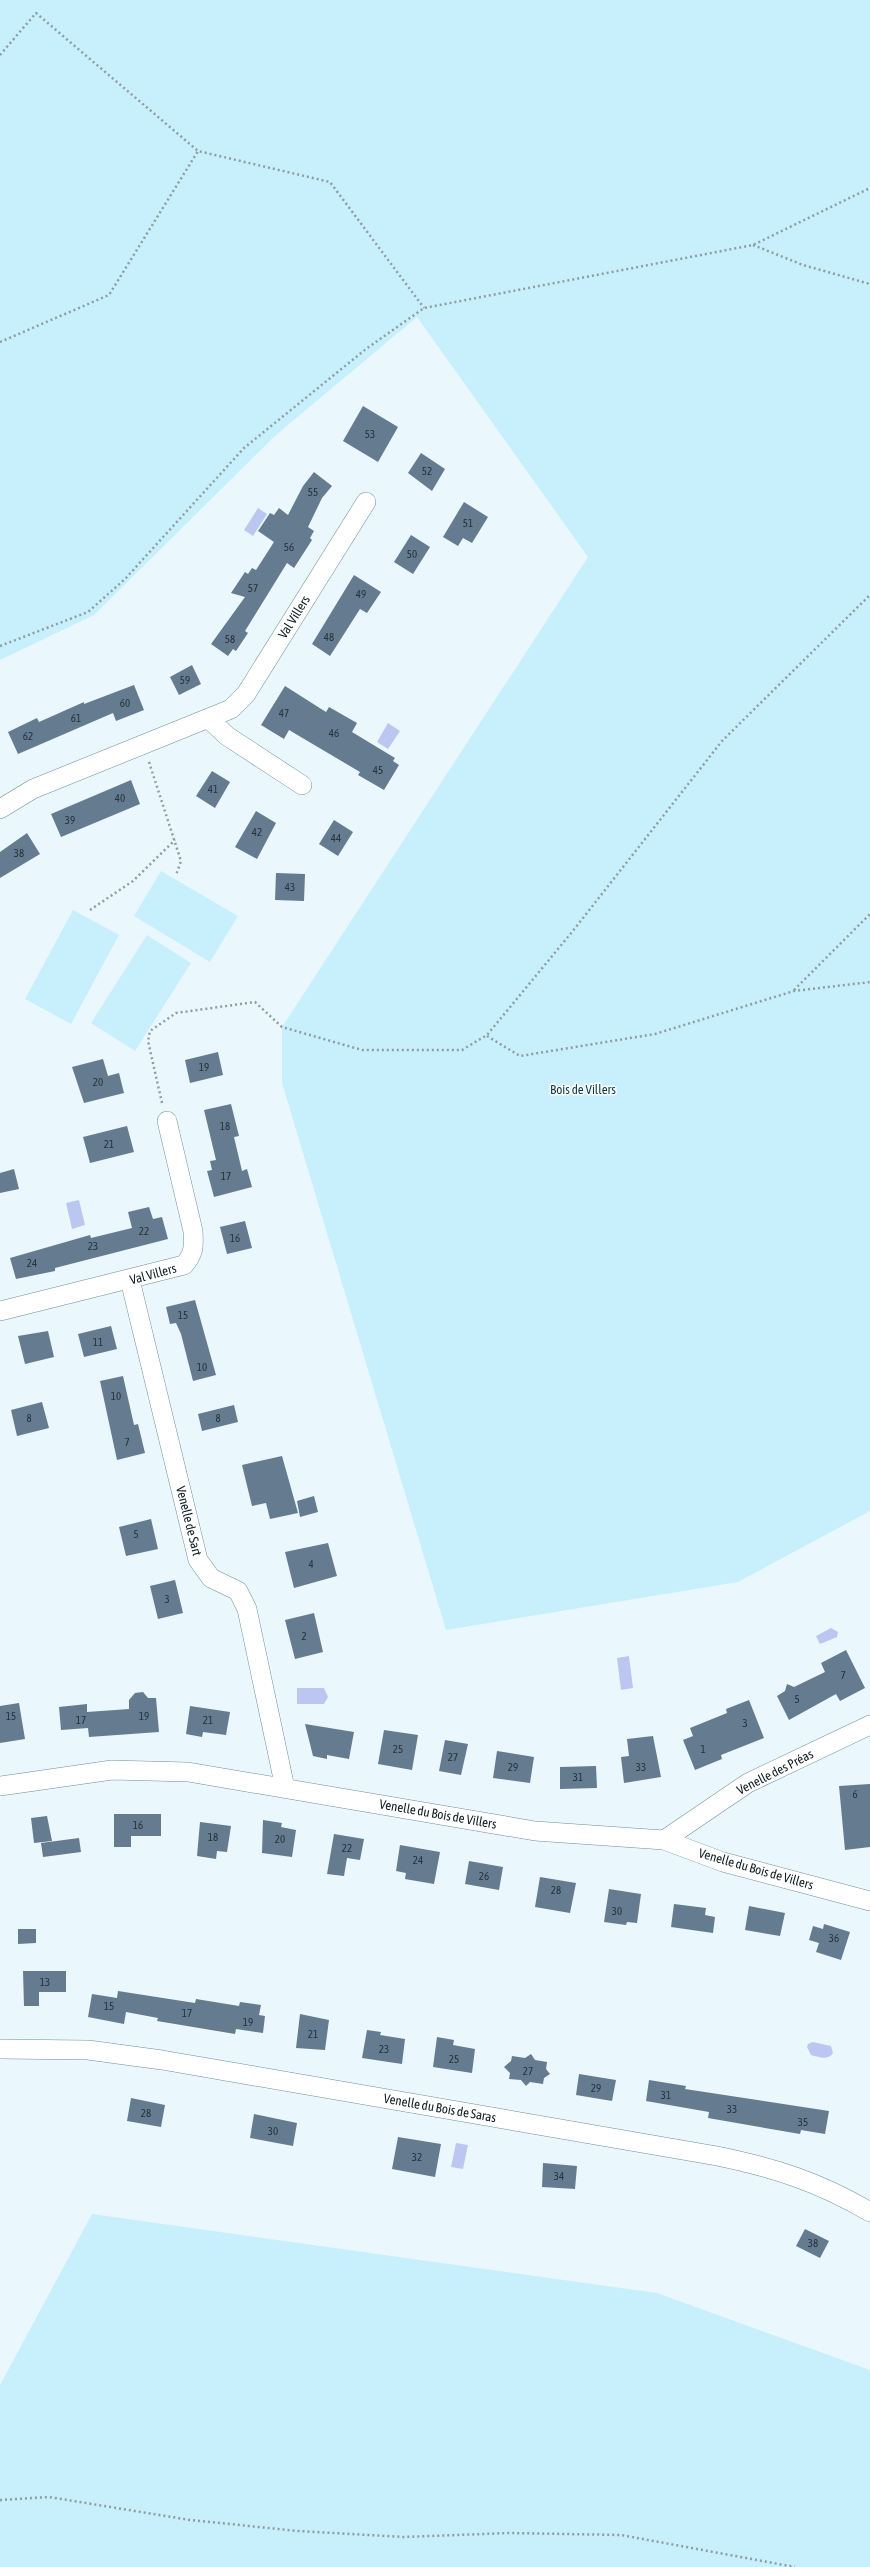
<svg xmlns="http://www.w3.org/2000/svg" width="870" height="2567" viewBox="0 0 870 2567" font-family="'Asap Condensed',sans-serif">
	<rect width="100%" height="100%" fill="#eaf8fd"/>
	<path fill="#c8effc" d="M0,0H870V1511L738,1582L446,1630L282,1083V1027L588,557L417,317L276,435L94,615L0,660Z
		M161,871L238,916L210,962L134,916Z
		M73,910L119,935L71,1024L25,999Z
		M147,935L191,963L135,1051L91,1023Z
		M92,2214L657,2293L870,2370V2567H0V2385Z"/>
	<path fill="#bcc7f1" d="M258,508L267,514L253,536L244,530Z
		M388,723L400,731L388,749L377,742Z
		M79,1200L85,1225L72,1229L66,1203Z
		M831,1628L838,1632L837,1637L820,1644L816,1636Z
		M629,1656L633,1688L621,1690L617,1658Z
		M297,1688H324L328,1697L324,1704H297Z
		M813,2042L831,2046L833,2053C828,2061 819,2057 811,2055L807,2047L808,2044Z
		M456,2143L468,2145L463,2169L451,2167Z"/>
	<path fill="#657b90" d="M363,406L398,427L378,462L343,441Z
		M421,453L445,469L432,491L408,473Z
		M314,472L332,486L322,498L308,527L314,531L310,538L312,540L294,568L287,563L245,631L248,633L236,651L233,649L228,656L211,644L245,597L231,593L245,572L248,574L252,568L256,570L274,542L258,531L270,513L274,515L279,508L288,515L303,486Z
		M464,502L488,517L472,543L463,538L458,546L443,537Z
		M411,535L430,547L413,574L394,562Z
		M354,575L381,592L367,613L360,609L330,656L312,644Z
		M192,665L201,684L179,695L170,677Z
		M134,685L144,710L116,721L113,713L18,754L8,732L37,718L39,722L84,702V704Z
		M285,686L326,712L329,707L357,723L352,732L395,758L393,761L399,765L384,790L358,775L360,772L289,730L284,739L261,725Z
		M212,771L230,782L215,808L196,796Z
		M131,780L140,804L61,837L51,814Z
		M256,811L276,823L257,859L235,847Z
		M334,820L353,832L338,856L319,844Z
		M27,833L40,854L0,878V852Z
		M276,873L305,874L304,901L275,900Z
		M218,1052L223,1075L190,1083L185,1060Z
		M103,1059L108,1076L119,1073L124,1093L84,1103L72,1067Z
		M231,1104L239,1136L234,1137L242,1171L247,1169L252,1187L214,1197L207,1171L212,1170L210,1161L216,1160L204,1110Z
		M127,1126L134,1152L90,1163L83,1137Z
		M14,1169L19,1189L0,1193V1173Z
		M149,1207L153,1219L162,1217L168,1239L55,1268V1271L16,1279L10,1258L90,1235L91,1238L132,1228L128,1212Z
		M245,1221L252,1248L227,1254L220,1227Z
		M195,1300L216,1375L193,1381L181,1334L176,1323L170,1324L166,1307Z
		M111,1326L117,1349L84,1357L78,1334Z
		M48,1331L54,1357L25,1364L18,1336Z
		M123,1376L134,1425L138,1424L145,1453L117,1460L100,1381Z
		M42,1402L49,1428L17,1436L11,1410Z
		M234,1405L238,1422L202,1431L198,1414Z
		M282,1456L298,1513L270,1519L266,1503L252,1506L242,1465Z
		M314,1496L318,1512L300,1517L297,1501Z
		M151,1519L158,1549L126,1556L119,1527Z
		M328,1543L337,1576L294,1588L285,1552Z
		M175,1580L183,1613L158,1619L150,1586Z
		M314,1613L323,1652L295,1659L285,1620Z
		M846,1650L865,1688L840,1701L836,1694L789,1720L777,1696L785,1691L787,1684L794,1687L825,1672L821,1663Z
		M143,1692L148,1698H156L159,1732L89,1737L88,1728L61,1730L59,1707L87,1704V1712L129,1709V1700L135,1693Z
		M749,1700L764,1738L721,1755L722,1759L695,1770L683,1740L693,1736L690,1728L727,1713L726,1709Z
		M19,1703L25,1739L0,1743V1706Z
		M190,1706L230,1712L226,1735L203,1732L202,1737L186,1734Z
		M305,1724L354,1732L349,1759L327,1755V1759L313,1756Z
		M384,1730L418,1735L412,1770L378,1764Z
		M653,1736L661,1777L624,1783L621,1757L629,1756L627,1739Z
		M445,1740L468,1744L461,1775L439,1771Z
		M497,1751L534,1757L530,1783L493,1778Z
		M596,1766L597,1788L560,1789V1767Z
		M870,1784V1847L845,1850L839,1786Z
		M114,1814H161V1836H131V1847H114Z
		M47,1816L52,1841L34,1843L31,1818Z
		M263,1820L282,1823L281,1827L296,1830L292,1857L262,1853Z
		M200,1822L231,1826L227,1852L217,1851L216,1859L197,1856Z
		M334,1834L364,1839L360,1860L347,1858L344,1876L327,1874Z
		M79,1838L81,1852L43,1857L41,1843Z
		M400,1845L440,1852L434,1884L405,1879L406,1873L396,1871Z
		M469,1861L503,1867L499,1890L465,1884Z
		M540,1877L576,1883L570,1913L535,1907Z
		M609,1889L641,1894L637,1923L627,1922L626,1925L604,1922Z
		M674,1904L706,1908L705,1915L715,1917L713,1933L671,1927Z
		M749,1906L785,1913L780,1936L745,1930Z
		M824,1924L850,1932L841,1960L816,1952L819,1943L809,1940L813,1926L823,1929Z
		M18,1929H36V1943L18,1944Z
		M23,1971H66V1992H39V2006H24Z
		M118,1991L195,2003L196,1999L239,2006L240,2002L261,2005L259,2015L265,2016L263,2033L236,2029L235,2034L157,2021L158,2018L126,2012L124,2024L88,2017L92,1994L117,1998Z
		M300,2014L329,2020L325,2050L296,2048Z
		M367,2030L381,2032L380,2035L405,2039L402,2064L362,2058Z
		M437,2037L454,2040L453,2045L475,2049L472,2073L433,2067Z
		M531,2054L535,2060L547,2062L546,2069L550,2074L544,2078L543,2084L530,2082L526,2086L521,2080L509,2079L510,2073L504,2067L511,2061L512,2056L525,2058Z
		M579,2074L616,2080L612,2101L576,2095Z
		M649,2080L686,2086L685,2089L829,2111L825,2134L801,2130L800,2134L708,2118L709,2112L646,2101Z
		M131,2098L165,2105L161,2127L127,2121Z
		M254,2114L297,2123L293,2146L250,2138Z
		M398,2137L441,2144L435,2177L392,2169Z
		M543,2163L577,2166L575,2189L542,2187Z
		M805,2229L829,2241L820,2258L796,2246Z"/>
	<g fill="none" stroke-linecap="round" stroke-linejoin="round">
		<g stroke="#6e8f9b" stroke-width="20">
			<path id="minor" d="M209,719L227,736L302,785
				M0,809L33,789L231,709L246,694L366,502
				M130,1280L198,1560L211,1578L238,1591L247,1609L285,1788
				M0,1311L184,1265C194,1254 194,1246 193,1231L167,1121
				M0,1786L112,1770L188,1772L535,1831L664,1840L723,1862L870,1901
				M664,1840L748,1783L870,1725
				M0,2049L88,2050L162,2060L717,2156C775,2168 819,2182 870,2212"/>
		</g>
		<path stroke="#8f9da2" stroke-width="2.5" stroke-dasharray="2 3" stroke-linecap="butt" d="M0,55L36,13L198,151L330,182L424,308
			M753,245L803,265L870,284
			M0,342L109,295L198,151
			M0,646L88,612L125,579L244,448L366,349L424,308L753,245L870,188
			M149,762L181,861L176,875
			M90,910L133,881L175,840
			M794,990L870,914
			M487,1036L520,1056L655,1034L794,991L870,982
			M162,1103L148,1041L150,1031L176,1013L255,1002L282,1027L362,1050H462L487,1035L572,932L722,741L870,595
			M0,2500L49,2497L190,2520L298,2531L404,2537L509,2533L621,2535L795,2567"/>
		<use href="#minor" stroke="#fff" stroke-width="19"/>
	</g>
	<g text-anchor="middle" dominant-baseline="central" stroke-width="3" stroke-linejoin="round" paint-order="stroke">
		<g font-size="11" fill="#24343d">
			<text x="370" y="434">53</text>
			<text x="427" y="471">52</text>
			<text x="313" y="492">55</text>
			<text x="468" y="523">51</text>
			<text x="289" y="547">56</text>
			<text x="412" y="554">50</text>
			<text x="253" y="588">57</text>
			<text x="361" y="594">49</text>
			<text x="329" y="637">48</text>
			<text x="230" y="639">58</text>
			<text x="185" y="680">59</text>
			<text x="125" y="703">60</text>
			<text x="284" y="713">47</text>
			<text x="76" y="718">61</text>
			<text x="334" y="733">46</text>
			<text x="28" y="736">62</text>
			<text x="378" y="770">45</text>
			<text x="213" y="789">41</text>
			<text x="120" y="798">40</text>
			<text x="70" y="820">39</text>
			<text x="257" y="832">42</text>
			<text x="336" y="838">44</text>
			<text x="19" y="853">38</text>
			<text x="290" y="887">43</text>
			<text x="204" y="1067">19</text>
			<text x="98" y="1082">20</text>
			<text x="225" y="1126">18</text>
			<text x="109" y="1144">21</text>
			<text x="226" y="1176">17</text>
			<text x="144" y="1231">22</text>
			<text x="235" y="1238">16</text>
			<text x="93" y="1246">23</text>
			<text x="32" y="1263">24</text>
			<text x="183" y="1315">15</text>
			<text x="98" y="1342">11</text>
			<text x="202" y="1367">10</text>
			<text x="116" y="1396">10</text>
			<text x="29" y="1418">8</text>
			<text x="218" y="1418">8</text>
			<text x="127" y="1442">7</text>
			<text x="136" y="1534">5</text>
			<text x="311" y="1564">4</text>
			<text x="167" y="1599">3</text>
			<text x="304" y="1636">2</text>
			<text x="843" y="1675">7</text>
			<text x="797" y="1699">5</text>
			<text x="11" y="1716">15</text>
			<text x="144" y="1716">19</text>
			<text x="81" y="1720">17</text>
			<text x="208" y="1720">21</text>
			<text x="745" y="1723">3</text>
			<text x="398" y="1749">25</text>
			<text x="703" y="1749">1</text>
			<text x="453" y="1757">27</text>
			<text x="513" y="1767">29</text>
			<text x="641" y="1767">33</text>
			<text x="578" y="1777">31</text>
			<text x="855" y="1794">6</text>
			<text x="138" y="1825">16</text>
			<text x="213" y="1837">18</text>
			<text x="280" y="1839">20</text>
			<text x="347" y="1848">22</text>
			<text x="418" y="1860">24</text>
			<text x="484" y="1876">26</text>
			<text x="556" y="1890">28</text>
			<text x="617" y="1911">30</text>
			<text x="834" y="1938">36</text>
			<text x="45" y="1982">13</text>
			<text x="109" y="2006">15</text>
			<text x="187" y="2013">17</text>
			<text x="248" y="2022">19</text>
			<text x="313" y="2034">21</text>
			<text x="384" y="2049">23</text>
			<text x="454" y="2059">25</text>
			<text x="528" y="2071">27</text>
			<text x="596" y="2088">29</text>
			<text x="666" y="2095">31</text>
			<text x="732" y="2109">33</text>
			<text x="146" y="2113">28</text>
			<text x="803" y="2122">35</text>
			<text x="273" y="2131">30</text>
			<text x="417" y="2157">32</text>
			<text x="559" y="2176">34</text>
			<text x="813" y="2243">38</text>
		</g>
		<g font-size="13" fill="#0f1d21" stroke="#fff">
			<text transform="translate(294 617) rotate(-58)">Val Villers</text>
			<text transform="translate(153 1274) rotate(-15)">Val Villers</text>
			<text transform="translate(189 1521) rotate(76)">Venelle de Sart</text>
			<text transform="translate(775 1772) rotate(-27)">Venelle des Préas</text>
			<text transform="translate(438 1814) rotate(10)">Venelle du Bois de Villers</text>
			<text transform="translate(756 1869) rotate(16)">Venelle du Bois de Villers</text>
			<text transform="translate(440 2108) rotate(10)">Venelle du Bois de Saras</text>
		</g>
		<g font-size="13" fill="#0b3a47" stroke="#fff">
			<text x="583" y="1089">Bois de Villers</text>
		</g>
	</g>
</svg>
